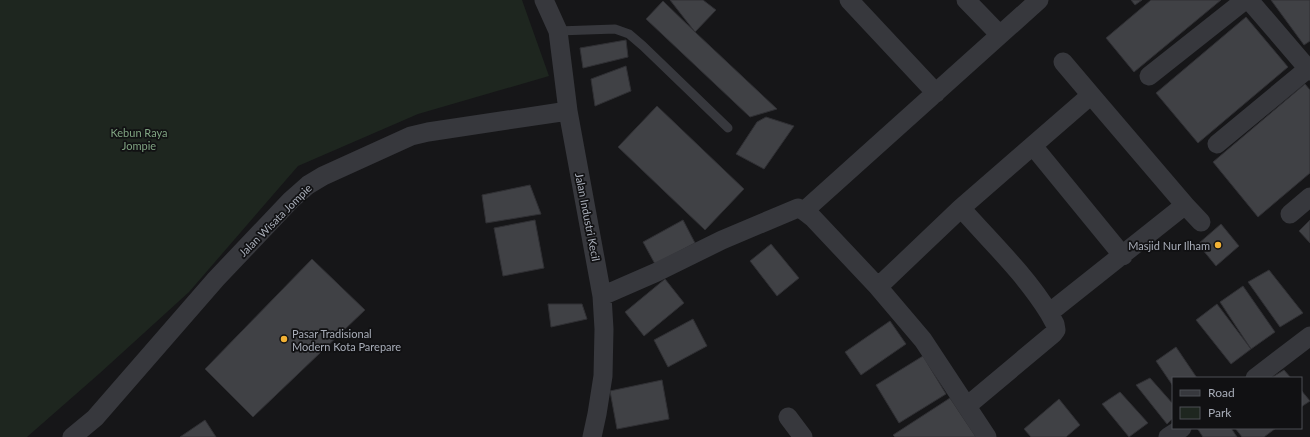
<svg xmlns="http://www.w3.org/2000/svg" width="1310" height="437" viewBox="0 0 1310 437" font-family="Lato,sans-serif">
	<rect width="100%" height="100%" fill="#161618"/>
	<path fill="#1e261f" d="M0,0H522L549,76L418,114L298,166L189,292L100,373L27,437H0Z"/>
	<path fill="#404145" stroke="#303034" d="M670,0H703L716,10L695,32Z
		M1131,0H1142L1135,5Z
		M1151,0H1221L1134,72L1106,38Z
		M1271,0H1310V41L1304,45Z
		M663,1L695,32L777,109L750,117L646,19Z
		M1246,17L1288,67L1198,143L1156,93Z
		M626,40L628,57L583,68L580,48Z
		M626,66L631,91L595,106L591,79Z
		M1305,84L1310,90V173L1258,217L1213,162Z
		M657,106L744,189L705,230L618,147Z
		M766,117L794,126L764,169L736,154L757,122Z
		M530,185L541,214L486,223L482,195Z
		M535,220L544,268L503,276L494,228Z
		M683,220L695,243L655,264L643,242Z
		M1310,220V243L1299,231Z
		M1221,224L1239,246L1216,266L1198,244Z
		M771,244L799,278L777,296L750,261Z
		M312,259L365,310L253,417L205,369Z
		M1269,270L1303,313L1280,327L1248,282Z
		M665,279L684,303L644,336L625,312Z
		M1243,286L1275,332L1251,349L1220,302Z
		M548,304H582L587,319L551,327Z
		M1217,304L1251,349L1231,364L1196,320Z
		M693,319L707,346L668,367L654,340Z
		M890,321L906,344L861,375L845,352Z
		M1176,347L1197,378H1173V386L1156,361Z
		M923,356L946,394L899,423L876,385Z
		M1284,370L1291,378H1271Z
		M1150,378L1173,404V418L1167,424L1136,385Z
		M662,380L669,419L617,429L610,391Z
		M1301,390L1310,401L1301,407Z
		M1120,392L1148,423L1129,437L1102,404Z
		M950,398L976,437H895L893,435Z
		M1059,399L1080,425L1066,437H1031L1024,429Z
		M205,420L216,437H180Z
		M1197,428H1231L1237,437H1203Z
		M1235,428H1276L1264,437H1242Z"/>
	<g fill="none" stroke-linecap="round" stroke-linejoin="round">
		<path stroke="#37383d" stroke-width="9" d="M558,31L615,29L629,34L643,46L728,128"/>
		<path stroke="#37383d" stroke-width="19" d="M544,0L558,31L568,111L602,296L604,329L603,376L597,414L592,437
			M849,0L936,93
			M966,0L1000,35
			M1249,0L1310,71
			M1063,62L1091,95
			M1149,76L1245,0
			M1217,144L1310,67
			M1033,146L1123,256
			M961,208C991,242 1025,274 1049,313
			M804,211L1039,0
			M1290,214L1310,197
			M878,287L961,208L1091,95L1185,205
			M602,296L657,272L722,240L798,208L804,211L813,218L878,287L923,340L987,437
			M1255,378L1310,336
			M967,406L1053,334L1056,330L1055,324L1049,313L1185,205L1201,222
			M788,417L803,437
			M72,437L95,418L216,279L291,200L308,185L323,176L411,136L428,132L568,111
			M1168,437L1182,428"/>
	</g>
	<g fill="#f2b134" stroke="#111113" stroke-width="1.5">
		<circle cx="1218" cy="245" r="4"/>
		<circle cx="284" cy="339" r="4"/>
	</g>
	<g text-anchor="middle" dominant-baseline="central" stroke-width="3.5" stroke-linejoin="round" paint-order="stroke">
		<g font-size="11" fill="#7fa381" stroke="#111113">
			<text x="139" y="132">Kebun Raya<tspan x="139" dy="13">Jompie</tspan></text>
		</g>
		<g font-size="11" fill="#a8adb8" stroke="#111113">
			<text transform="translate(588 217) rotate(79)">Jalan Industri Kecil</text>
			<text transform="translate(275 220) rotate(-45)">Jalan Wisata Jompie</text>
		</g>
		<g font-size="11" fill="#a8adb8" stroke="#111113" text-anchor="end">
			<text x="1210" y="245">Masjid Nur Ilham</text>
			<text x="292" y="333" text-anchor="start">Pasar Tradisional<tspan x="292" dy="13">Modern Kota Parepare</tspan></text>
		</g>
	</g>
	<rect x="1172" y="377" width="130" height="52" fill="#111113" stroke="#4d4f55"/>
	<rect x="1180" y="390" width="20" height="6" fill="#37383d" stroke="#4d4f55"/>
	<text x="1208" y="397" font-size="12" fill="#a8adb8">Road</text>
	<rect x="1180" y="407" width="20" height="12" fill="#1e261f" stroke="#4d4f55"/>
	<text x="1208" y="417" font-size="12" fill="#a8adb8">Park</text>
</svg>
